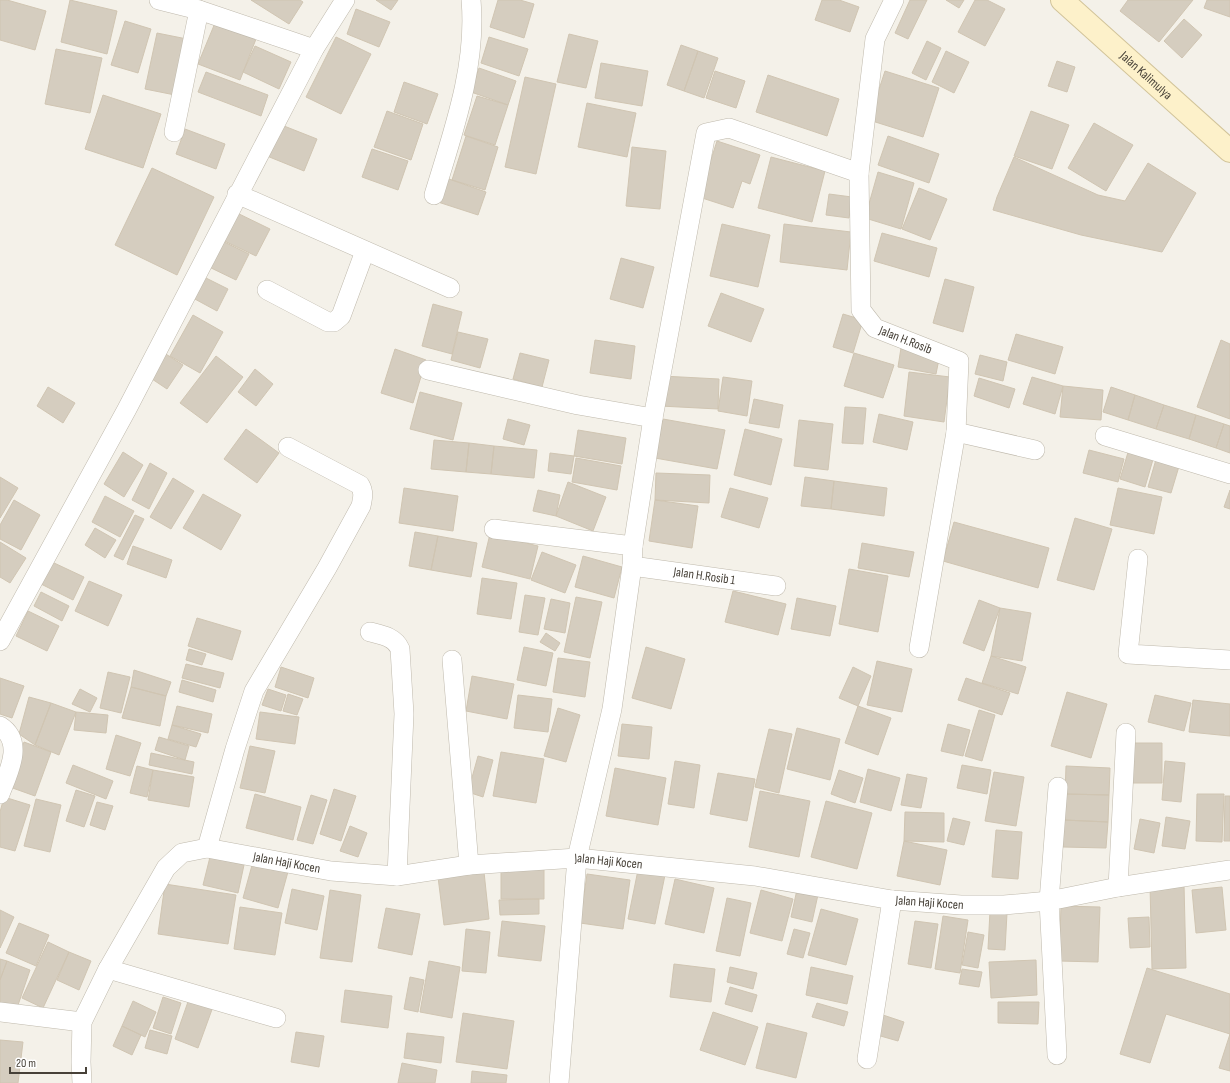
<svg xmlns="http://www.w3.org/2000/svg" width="1230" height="1083" viewBox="0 0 1230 1083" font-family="'Sofia Sans Condensed',sans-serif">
	<rect width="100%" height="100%" fill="#f4f1e9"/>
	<path fill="#d5cdbf" stroke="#d0c5b2" d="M0,0H7L46,11L35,50L0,40Z
		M70,0L117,11L107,54L61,42Z
		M251,0H300L303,2L289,24Z
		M376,0H398L391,10Z
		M498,0H520L534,4L524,38L490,27Z
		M822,0H839L859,7L850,32L815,20Z
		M910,0H927L908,39L895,33Z
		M946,0H964L959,8Z
		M975,0H987L1005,9L985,46L958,32Z
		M1128,0H1193L1159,42L1120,11Z
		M1207,0H1230V17L1204,8Z
		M356,9L390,22L379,47L347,34Z
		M1184,19L1202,35L1182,58L1164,41Z
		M125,21L151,29L138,73L111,65Z
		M215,23L256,39L240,80L198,64Z
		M157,33L187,39L175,95L145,89Z
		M569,34L598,41L586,88L557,82Z
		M336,37L371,54L341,114L306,97Z
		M489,37L528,49L519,76L481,63Z
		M927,41L941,48L926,80L912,73Z
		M681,45L698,51L684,91L667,85Z
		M255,46L291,62L279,89L243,72Z
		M56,49L102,58L90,113L45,104Z
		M698,51L718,58L704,98L684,91Z
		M946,51L969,62L954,93L932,82Z
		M1057,61L1075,67L1067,92L1048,86Z
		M601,63L648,71L642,106L595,98Z
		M479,68L516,81L508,105L471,92Z
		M715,71L745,81L736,108L706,98Z
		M885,71L939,88L923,137L869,120Z
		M206,72L268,95L261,116L198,92Z
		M768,75L839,99L827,136L756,112Z
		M525,77L556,84L536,174L505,167Z
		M404,82L438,94L427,124L394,112Z
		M103,95L161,114L143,168L85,149Z
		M477,96L508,105L495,145L464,135Z
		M587,103L636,113L627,157L578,147Z
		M387,111L423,124L411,160L374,147Z
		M1031,111L1069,125L1052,169L1014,156Z
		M1094,123L1133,145L1106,191L1068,168Z
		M279,124L317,139L304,171L267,156Z
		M185,129L225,144L216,169L176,154Z
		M466,136L498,147L485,190L452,180Z
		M888,136L939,154L929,183L878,165Z
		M717,141L760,155L750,184L742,181L733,208L699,197Z
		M632,147L666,151L660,209L626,206Z
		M372,149L408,161L398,190L362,177Z
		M771,157L825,171L812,222L758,208Z
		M1014,157L1098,195L1125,201L1148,163L1196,193L1162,252L1081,235L993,210L997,197Z
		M152,168L214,197L177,275L115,245Z
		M878,172L914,183L901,229L865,218Z
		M446,178L486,192L478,215L438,202Z
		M919,188L947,199L930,240L902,229Z
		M829,194L852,197L849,218L826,215Z
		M233,211L270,229L256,256L220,239Z
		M722,224L770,235L758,287L710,276Z
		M784,224L851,232L847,270L780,262Z
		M882,233L937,248L929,277L874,261Z
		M218,239L249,254L236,280L205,265Z
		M621,258L654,267L643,308L610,299Z
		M204,277L228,289L217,311L193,298Z
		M945,279L974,287L963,332L933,323Z
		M721,293L764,309L751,342L708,326Z
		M433,304L462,312L452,354L422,346Z
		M843,314L863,320L853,353L833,347Z
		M193,315L223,332L200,373L170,356Z
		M458,332L488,339L480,368L451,360Z
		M1016,334L1063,347L1055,374L1008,360Z
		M595,340L635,346L631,379L590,373Z
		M1221,340L1230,344V419L1197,407Z
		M901,348L940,354L936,374L898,367Z
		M395,349L426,360L413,403L381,393Z
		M161,351L183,365L167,389L146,375Z
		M520,353L549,360L542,387L513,379Z
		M854,353L894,365L883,398L844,386Z
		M980,355L1007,362L1003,381L975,374Z
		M216,356L243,377L207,423L180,403Z
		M255,369L273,384L256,406L238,392Z
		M909,372L950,377L944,422L904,416Z
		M662,376L719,379L718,409L660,406Z
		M723,377L752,381L747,416L718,411Z
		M1032,377L1063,386L1055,414L1023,404Z
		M979,378L1015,389L1009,408L974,396Z
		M1063,386L1103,390L1101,420L1060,417Z
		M48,387L75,403L63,423L37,406Z
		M1111,387L1135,395L1128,420L1103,412Z
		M420,392L462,403L453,440L410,429Z
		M1135,395L1164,405L1156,429L1128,420Z
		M754,399L783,405L779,428L749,423Z
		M1164,405L1196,415L1189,439L1156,429Z
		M845,407L866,408L863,444L842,443Z
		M879,414L913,422L907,450L873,442Z
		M1196,415L1224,424L1216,448L1189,439Z
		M508,419L530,425L524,445L503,439Z
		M663,419L725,430L717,469L655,458Z
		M799,420L833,424L828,470L794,466Z
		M1224,424L1230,426V453L1216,448Z
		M246,429L279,453L257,483L224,459Z
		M745,429L782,439L771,485L734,475Z
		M578,430L626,438L622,464L574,456Z
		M434,440L469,443L466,472L431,469Z
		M469,443L494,446L491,474L466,472Z
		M494,446L537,450L534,478L491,474Z
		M1129,449L1154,456L1145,487L1120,479Z
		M1089,450L1124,459L1118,482L1083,473Z
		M123,452L143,465L124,497L104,484Z
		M550,453L574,456L571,474L548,471Z
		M1157,456L1180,463L1171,493L1148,487Z
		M576,458L621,466L617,490L572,482Z
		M150,463L167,473L149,509L132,500Z
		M656,473L710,475L709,503L655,500Z
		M0,477L18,488L0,518Z
		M805,477L834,481L831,509L801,506Z
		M173,478L194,491L171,529L150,517Z
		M834,481L887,488L884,516L831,509Z
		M568,482L606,497L593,531L556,516Z
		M404,488L458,496L453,531L399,523Z
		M730,488L768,498L759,528L721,517Z
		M1118,488L1162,497L1154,534L1110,525Z
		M538,490L560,495L556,516L533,511Z
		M1230,490V509L1224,507Z
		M203,494L241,515L221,550L183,528Z
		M105,496L134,511L120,537L92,522Z
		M14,500L40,515L21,550L0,539V525Z
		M655,500L698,506L692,548L649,541Z
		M135,515L144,519L123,560L114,556Z
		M1075,518L1112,529L1094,590L1057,580Z
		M954,522L1049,548L1038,588L943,561Z
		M95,528L116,540L105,558L85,545Z
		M415,532L438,536L431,570L409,566Z
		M490,534L538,546L530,579L482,567Z
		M438,536L477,543L471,577L431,570Z
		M0,542L26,558L10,583L0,577Z
		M862,543L914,552L909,577L858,568Z
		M133,546L172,560L166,578L127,564Z
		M542,552L576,565L565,593L531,580Z
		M583,556L622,567L614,598L575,587Z
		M52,562L84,577L73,600L41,584Z
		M849,569L888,576L878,632L839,624Z
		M482,578L517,583L511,619L477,614Z
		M89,581L122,595L108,626L75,611Z
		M733,591L786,604L778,635L725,622Z
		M41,592L69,606L62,621L34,606Z
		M525,595L545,598L538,635L519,632Z
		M576,597L602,602L590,658L564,652Z
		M797,598L836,606L830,636L791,629Z
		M551,599L570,603L565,633L544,629Z
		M979,600L1000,608L984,651L963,643Z
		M1000,608L1031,613L1022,661L991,656Z
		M28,611L59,626L47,651L16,636Z
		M197,618L241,631L232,660L188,646Z
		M546,633L560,643L555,651L540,642Z
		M524,647L553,653L546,686L517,680Z
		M646,647L685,659L671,709L632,698Z
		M189,649L206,654L202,665L186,660Z
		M991,656L1026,667L1018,694L982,683Z
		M558,658L590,662L585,697L553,692Z
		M877,661L912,669L902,712L867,705Z
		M186,664L224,673L220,688L182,678Z
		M281,667L314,678L308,698L275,687Z
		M853,667L871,676L858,706L839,698Z
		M134,670L171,682L166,696L131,687Z
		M108,672L130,677L121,713L100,708Z
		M472,676L514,684L507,719L466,711Z
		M0,678L24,686L12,718L0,714Z
		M966,678L1010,693L1002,715L958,700Z
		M182,680L216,690L213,702L179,692Z
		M131,687L166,696L160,726L122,718Z
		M80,689L97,698L90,712L72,704Z
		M268,689L286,695L281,711L262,705Z
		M1067,692L1107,704L1091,758L1051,746Z
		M288,694L303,699L297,715L283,711Z
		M518,695L552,699L548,732L514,728Z
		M1155,695L1191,703L1184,731L1148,722Z
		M29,697L51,703L35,745L19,734Z
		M1193,700L1230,704V736L1189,732Z
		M51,703L76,712L59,755L35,745Z
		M177,706L212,714L208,733L172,725Z
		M858,706L891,718L878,755L845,743Z
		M558,708L580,715L566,762L544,756Z
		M979,710L995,715L982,761L965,756Z
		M76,712L108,715L106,733L74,730Z
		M260,712L299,717L295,744L256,739Z
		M622,724L652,727L649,759L618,756Z
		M948,724L970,730L963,756L941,751Z
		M172,725L201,734L196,747L168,739Z
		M797,728L840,739L830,780L787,769Z
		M769,729L792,734L779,793L755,787Z
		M116,735L141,743L130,776L106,769Z
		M159,737L189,746L185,760L155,750Z
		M24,742L51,752L35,796L7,786Z
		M1132,743H1162V783H1131Z
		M250,746L275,751L265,793L240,788Z
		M501,752L544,759L536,803L493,796Z
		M151,753L194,762L192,774L149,765Z
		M478,756L493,760L483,797L468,792Z
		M675,761L700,765L694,808L668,804Z
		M1165,761L1185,763L1181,802L1162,800Z
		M73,765L113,781L106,799L66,783Z
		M962,765L991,770L987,794L957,788Z
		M137,766L153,770L147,797L130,793Z
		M1066,766L1110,768L1109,795L1065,794Z
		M615,768L666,778L658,825L606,816Z
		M868,769L900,778L891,811L860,802Z
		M153,770L194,777L189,807L148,800Z
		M839,770L863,778L855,803L831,794Z
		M994,772L1024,777L1016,826L985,821Z
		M718,773L755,779L747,821L710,814Z
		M907,774L927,778L921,808L901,805Z
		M334,789L356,796L341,841L320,834Z
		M76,790L95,796L84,827L66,821Z
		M760,791L810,801L799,857L749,847Z
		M255,794L301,807L293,840L246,828Z
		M1065,794L1109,795L1108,822L1064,820Z
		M1197,794H1224L1222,842L1196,841Z
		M311,795L327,800L313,844L297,840Z
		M1225,796H1230V841H1224Z
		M4,797L30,805L15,851L0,847V812Z
		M36,799L61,805L50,852L24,846Z
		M826,801L872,813L857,869L811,857Z
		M97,802L113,806L105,830L90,825Z
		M905,812L944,813V842L904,841Z
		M1166,817L1190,821L1185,849L1162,846Z
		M953,818L970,822L964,845L947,841Z
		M1140,819L1160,823L1154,853L1134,849Z
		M1064,820L1108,822L1106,848L1063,847Z
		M350,826L367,833L358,857L340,851Z
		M996,830L1022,832L1018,879L992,877Z
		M904,841L947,850L940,885L897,876Z
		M210,857L244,865L238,893L203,885Z
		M254,858L289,868L278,908L243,898Z
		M501,864H544V899H501Z
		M638,870L665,875L655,924L628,919Z
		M484,872L489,919L444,925L438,877Z
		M587,874L630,880L623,929L580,923Z
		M675,879L714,888L704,933L665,924Z
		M165,884L236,895L228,944L158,934Z
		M1184,884L1186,968L1152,969L1150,885Z
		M798,885L819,890L812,922L791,917Z
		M1222,887L1226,930L1196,933L1192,890Z
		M292,889L324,896L317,930L285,923Z
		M330,890L361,895L352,962L320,958Z
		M761,890L793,899L782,941L750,933Z
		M727,898L751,903L740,956L716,951Z
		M539,899V914L500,915L499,900Z
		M1061,906L1100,907L1098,962L1059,961Z
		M240,907L282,913L275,955L234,949Z
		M386,908L420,914L412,955L378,948Z
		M821,909L858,919L846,965L808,955Z
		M0,910L14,917L0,948Z
		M990,911L1007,913L1005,950L988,949Z
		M943,916L968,920L960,973L935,969Z
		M1149,917L1150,947L1130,948L1128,918Z
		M502,921L545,926L541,961L498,956Z
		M915,921L938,924L931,968L908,964Z
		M19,923L49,935L36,966L6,953Z
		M466,929L490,932L486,973L462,971Z
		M794,929L810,933L803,958L787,954Z
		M968,932L984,935L978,968L962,965Z
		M48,942L69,952L43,1008L22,998Z
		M69,952L91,961L79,990L57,980Z
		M0,959L7,961L0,980Z
		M1036,960L1037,995L991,998L989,962Z
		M7,961L30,970L17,1008L0,1002V980Z
		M429,961L460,967L452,1018L420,1012Z
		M674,964L715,969L711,1002L670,997Z
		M730,967L757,973L753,989L727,982Z
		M811,967L853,976L847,1004L806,995Z
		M1147,968L1230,994V1071L1219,1068L1230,1034L1166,1014L1150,1063L1120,1054Z
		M962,969L982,972L979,987L959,984Z
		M410,977L424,980L418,1012L404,1009Z
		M730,987L757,995L752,1012L725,1004Z
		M345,990L392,996L388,1028L341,1022Z
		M190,996L214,1004L198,1048L175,1039Z
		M163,997L181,1003L171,1034L153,1028Z
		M133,1001L156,1012L145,1037L122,1026Z
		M998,1002H1039L1038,1024L998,1023Z
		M817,1003L848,1012L844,1026L812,1017Z
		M713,1012L758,1027L745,1065L700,1050Z
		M463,1013L514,1021L507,1069L456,1062Z
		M883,1015L904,1022L898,1041L877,1035Z
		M767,1023L807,1033L796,1078L756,1068Z
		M122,1026L141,1035L132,1055L113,1046Z
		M150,1030L172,1036L167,1054L145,1048Z
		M296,1032L324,1036L319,1067L291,1062Z
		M407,1033L444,1037L441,1063L404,1058Z
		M0,1040L23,1042L18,1083H0Z
		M402,1063L437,1070L435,1083H398Z
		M472,1071L507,1075L506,1083H471Z"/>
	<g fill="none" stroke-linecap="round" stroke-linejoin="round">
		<g stroke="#bfb9ac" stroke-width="20">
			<g id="street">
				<path d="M159,0L199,10L314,49"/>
				<path id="s1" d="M894,0L875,39L859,173L861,310L875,328L959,361L956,432L919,648"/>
				<path d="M174,132L199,10"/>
				<path d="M237,194L450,288"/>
				<path d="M434,195C453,132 477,66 471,0"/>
				<path d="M267,290L328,322H334L341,316L365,251"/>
				<path d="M428,370L578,405L653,418"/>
				<path d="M956,432L1035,450"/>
				<path d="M1105,436L1230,474"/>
				<path d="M494,529L633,546"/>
				<path d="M1138,559L1128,654L1230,660"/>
				<path id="s2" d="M632,566L776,586"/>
				<path d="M370,632C382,635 395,637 400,649L404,714L397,876"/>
				<path d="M0,641L127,409L314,49L345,0"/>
				<path d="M452,660L469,865"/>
				<path d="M0,726C25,742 8,773 0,794"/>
				<path d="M207,848L235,749L254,691L327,568L361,506C363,497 364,492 360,485L288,447"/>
				<path d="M1118,887L1126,733"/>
				<path d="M108,969L276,1018"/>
				<path d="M0,1012L82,1022"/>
				<path d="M1057,1055L1049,901L1058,787"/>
				<path d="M867,1059L892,900"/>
				<path id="s3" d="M82,1083L81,1062L82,1022L108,969L166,868L182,853L207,848L331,871L397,876L469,865L577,858L755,876L892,900L961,905H1004L1049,901L1118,887L1230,870"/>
				<path d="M559,1083L577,858L612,709L632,566L633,546L653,418L706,133L729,128L859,173"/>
			</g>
		</g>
		<g stroke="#d2c49a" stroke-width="24">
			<g id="secondary">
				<path id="s4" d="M1062,0L1230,151"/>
			</g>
		</g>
		<use href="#street" stroke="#fff" stroke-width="19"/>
		<use href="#secondary" stroke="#fdf1ca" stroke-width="22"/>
	</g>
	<g text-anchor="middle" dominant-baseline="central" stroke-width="3" stroke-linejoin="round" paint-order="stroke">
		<g font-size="13" fill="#474138" stroke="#fff">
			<text stroke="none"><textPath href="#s4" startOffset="113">Jalan Kalimulya</textPath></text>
			<text stroke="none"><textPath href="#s1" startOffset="371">Jalan H.Rosib</textPath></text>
			<text stroke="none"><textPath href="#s2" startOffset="73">Jalan H.Rosib 1</textPath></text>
			<text stroke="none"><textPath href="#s3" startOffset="689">Jalan Haji Kocen</textPath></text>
			<text stroke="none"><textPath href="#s3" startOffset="365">Jalan Haji Kocen</textPath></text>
			<text stroke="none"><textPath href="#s3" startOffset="1013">Jalan Haji Kocen</textPath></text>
		</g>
	</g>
	<path d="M10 1067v6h76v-6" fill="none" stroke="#474138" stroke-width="2"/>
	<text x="16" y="1067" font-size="12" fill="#474138" stroke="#ffffff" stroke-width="3" paint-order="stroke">20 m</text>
</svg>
